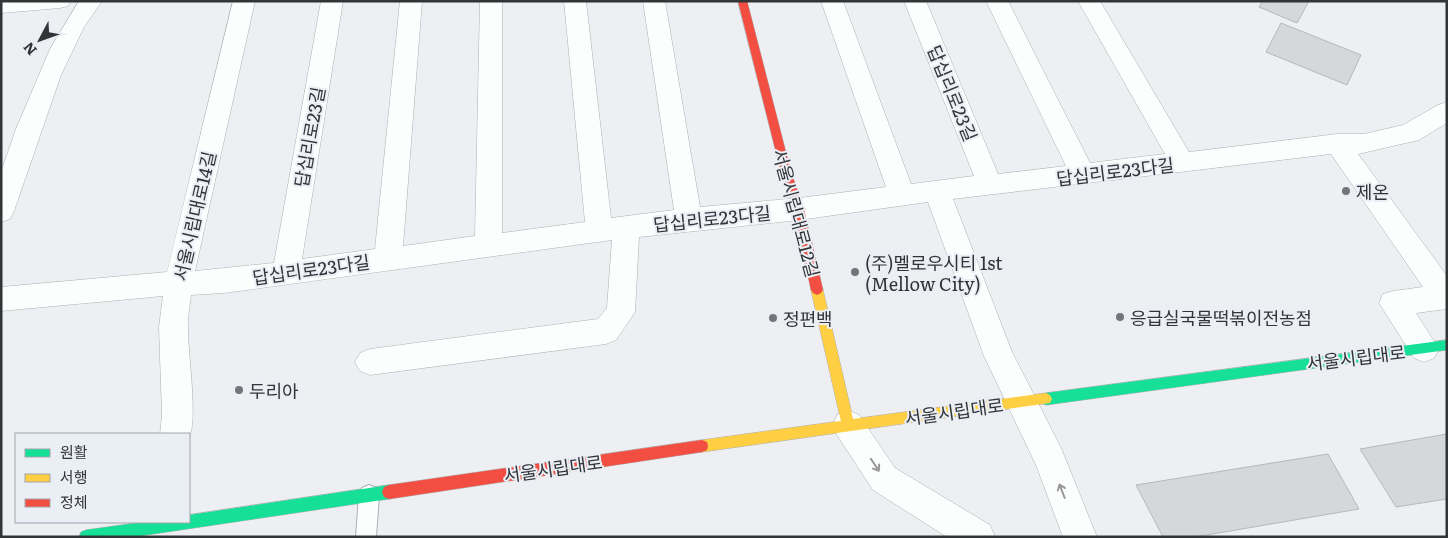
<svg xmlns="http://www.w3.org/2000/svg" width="1448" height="538" viewBox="0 0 1448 538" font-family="Literata,'Noto Sans KR',serif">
	<rect width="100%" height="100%" fill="#edeff2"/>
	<path fill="#d5d7d9" stroke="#b6b8ba" d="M1263,1H1309L1297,23L1259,7Z
		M1281,23L1361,55L1347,85L1266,52Z
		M1447,434V499L1396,507L1360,449Z
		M1328,454L1359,509L1195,537H1163L1136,485Z"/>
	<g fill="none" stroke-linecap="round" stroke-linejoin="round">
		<g stroke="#adafb2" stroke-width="2">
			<path id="lane" d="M369,485L376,488L379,495L376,537H356L359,495L362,488Z"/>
		</g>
		<g stroke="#adafb2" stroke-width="1">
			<path id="street" d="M1,1H71L68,6L60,8L1,13Z
				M79,1H102L84,27L61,75L14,211L10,219L1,222V172L16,129L50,49Z
				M233,1H255L195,271L274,263L321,1H343L302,259L375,249L400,1H422L403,246L475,236L480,1H502V233L585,222L564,1H586L611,218L674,210L643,1H665L700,207L799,198L886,187L821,1H843L911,184L974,176L904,1H926L998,174L1066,166L986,1H1008L1090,163L1165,154L1078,1H1100L1189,152L1337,134H1364L1403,125L1438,105L1447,102V123L1419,140L1358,154L1447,276V309L1416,313L1439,349L1434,358L1424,362L1414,358L1379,303L1383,294L1393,291L1423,287L1331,154L953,199L1012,352L1061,448L1097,537H1063L1036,465L984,356L928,202L799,220L639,237L635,312L616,340L606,344L370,375L360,371L355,362L360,353L370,349L598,319L607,308L612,240L224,293L191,295C190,306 187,318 188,330C188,355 198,418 189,438V434H160L162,415L159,327L163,296L1,311V287L167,272Z
				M848,410L859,415L895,468L990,525L995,537H947L873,490L837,435L833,425L837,415Z"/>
		</g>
		<g stroke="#adafb2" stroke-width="1">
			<path id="fast" d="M1447,340V350L1046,405L1042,403L1040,399L1042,395L1046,393Z
				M389,485L394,487L396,492L394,497L389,499L133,537H79L81,532L86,530L143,522H189V515Z"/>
		</g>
		<g stroke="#adafb2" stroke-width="1">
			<path id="slow" d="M817,285L821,287L823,290L853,419L1046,393L1050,395L1052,399L1050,403L702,452L697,450L696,446L697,442L702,440L841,421L811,290L813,287Z"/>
		</g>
		<g stroke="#adafb2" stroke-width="1">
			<path id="jam" d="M738,1H747L791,172L804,209L823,290L821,293L817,295L813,293L811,290L794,209L781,172Z
				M702,440L707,442L708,446L707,450L702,452L389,499L384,497L382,492L384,487L389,485Z"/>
		</g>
		<use href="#lane" fill="#fcfdfd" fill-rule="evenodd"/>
		<use href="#street" fill="#fcfdfd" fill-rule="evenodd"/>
		<use href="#fast" fill="#16e098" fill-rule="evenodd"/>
		<use href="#slow" fill="#ffcf43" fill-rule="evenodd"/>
		<use href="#jam" fill="#f24e42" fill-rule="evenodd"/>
	</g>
	<defs><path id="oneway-shaft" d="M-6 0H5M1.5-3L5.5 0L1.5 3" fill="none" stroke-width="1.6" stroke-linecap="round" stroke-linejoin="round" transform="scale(1.25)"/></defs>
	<g stroke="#98989a">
		<use href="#oneway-shaft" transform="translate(875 465) rotate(56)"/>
		<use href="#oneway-shaft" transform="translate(1062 491) rotate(-111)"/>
	</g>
	<g fill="#747578" stroke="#eaeef5" stroke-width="2">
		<circle cx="1346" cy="191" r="5"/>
		<circle cx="855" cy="272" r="5"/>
		<circle cx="1120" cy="317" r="5"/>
		<circle cx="773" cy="318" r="5"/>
		<circle cx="239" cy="390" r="5"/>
	</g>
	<g text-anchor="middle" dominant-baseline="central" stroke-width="4" stroke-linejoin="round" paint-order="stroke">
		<g font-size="18" fill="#333437" stroke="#eaeef5">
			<text transform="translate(953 93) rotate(68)">답십리로23길</text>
			<text transform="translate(309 137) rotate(-80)">답십리로23길</text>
			<text transform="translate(1115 171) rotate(-7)">답십리로23다길</text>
			<text transform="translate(797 213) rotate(75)">서울시립대로12길</text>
			<text transform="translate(194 216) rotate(-77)">서울시립대로14길</text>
			<text transform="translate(712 218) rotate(-6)">답십리로23다길</text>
			<text transform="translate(311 269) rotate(-8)">답십리로23다길</text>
			<text transform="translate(1356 357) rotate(-7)">서울시립대로</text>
			<text transform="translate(954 411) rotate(-8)">서울시립대로</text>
			<text transform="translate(553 468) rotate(-8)">서울시립대로</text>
		</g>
		<g font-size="18" fill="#333437" stroke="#eaeef5" text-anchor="start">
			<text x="1356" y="191">제온</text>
			<text x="865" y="262">(주)멜로우시티 1st<tspan x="865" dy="21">(Mellow City)</tspan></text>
			<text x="1130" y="317">응급실국물떡볶이전농점</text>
			<text x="783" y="318">정편백</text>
			<text x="249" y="390">두리아</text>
		</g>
	</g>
	<rect width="1448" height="538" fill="none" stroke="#333437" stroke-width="5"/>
	<rect x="15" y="433" width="175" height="90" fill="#eaeef5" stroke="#a1a4a9"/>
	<rect x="25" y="449" width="25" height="8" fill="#16e098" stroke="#a1a4a9"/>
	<text x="60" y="458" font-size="15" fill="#333437">원활</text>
	<rect x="25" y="474" width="25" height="8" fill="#ffcf43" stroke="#a1a4a9"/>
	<text x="60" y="483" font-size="15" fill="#333437">서행</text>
	<rect x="25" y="499" width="25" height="8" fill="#f24e42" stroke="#a1a4a9"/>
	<text x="60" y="508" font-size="15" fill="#333437">정체</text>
	<g transform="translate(40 40) rotate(229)" stroke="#eaeef5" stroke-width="4" paint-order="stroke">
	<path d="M0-4L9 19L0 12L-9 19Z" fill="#333437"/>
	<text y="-8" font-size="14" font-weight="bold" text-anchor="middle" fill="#333437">N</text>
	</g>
</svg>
